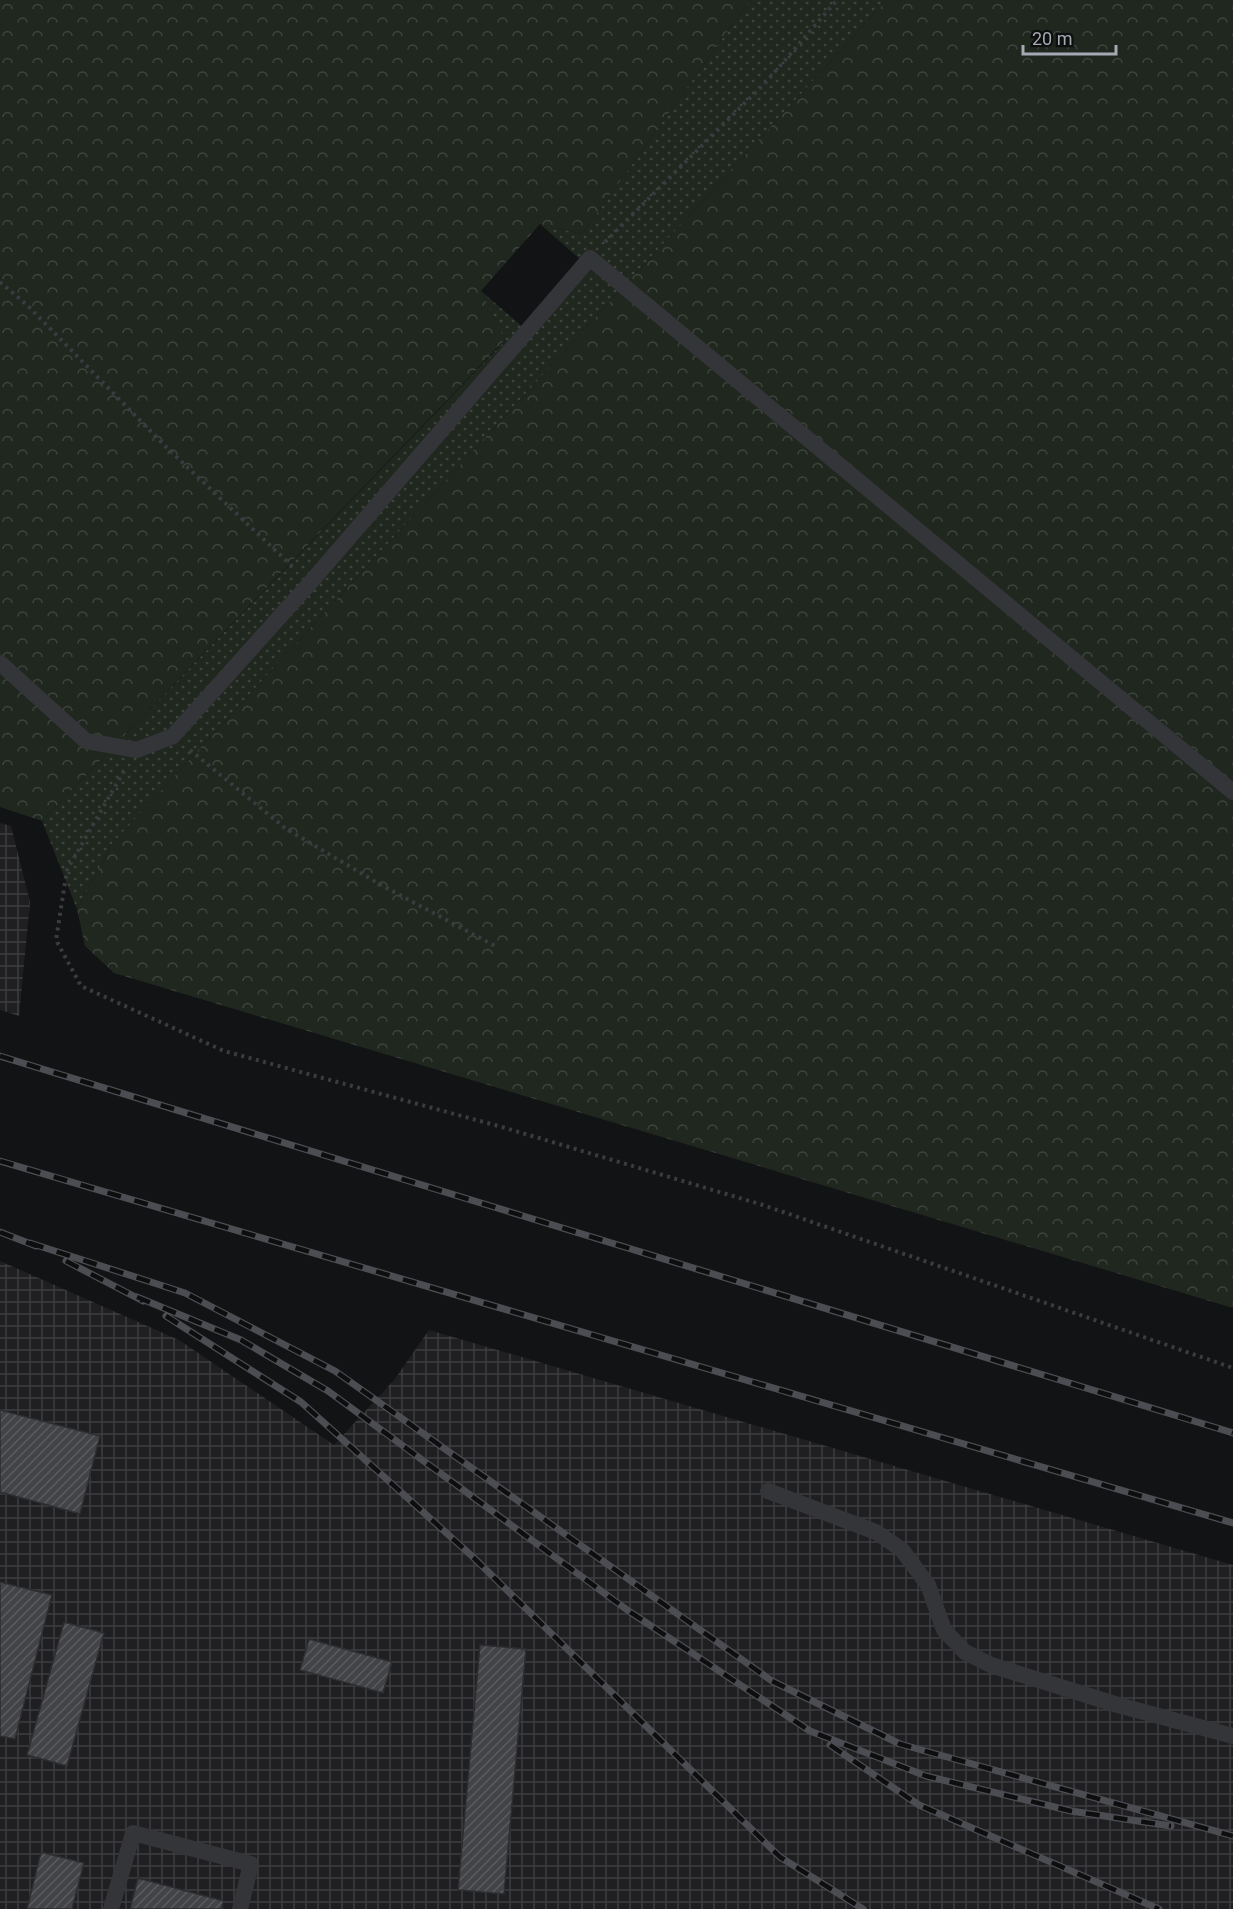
<svg xmlns="http://www.w3.org/2000/svg" width="1233" height="1909" viewBox="0 0 1233 1909" font-family="Roboto,sans-serif">
	<defs>
		<pattern id="industrial-grid" width="8" height="8" patternUnits="userSpaceOnUse" patternTransform="scale(1.5)"><rect width="8" height="8" fill="#1f1f21"/><path d="M0 4h8M4 0v8" fill="none" stroke="#3d3d3f"/></pattern>
		<pattern id="grass-dots" width="8" height="8" patternUnits="userSpaceOnUse" patternTransform="scale(1.5)"><rect width="8" height="8" fill="#1f271f"/><path d="M2 2h.1M6 6h.1" fill="none" stroke="#3d443d" stroke-width="1.8" stroke-linecap="round"/></pattern>
		<pattern id="forest-crowns" width="20" height="18" patternUnits="userSpaceOnUse" patternTransform="scale(1.5)"><rect width="20" height="18" fill="#1f271f"/><path d="M2 6a3 3 0 1 1 6 0M12 15a3 3 0 1 1 6 0" fill="none" stroke="#3d443d"/></pattern>
		<pattern id="building-hatch" width="6" height="6" patternUnits="userSpaceOnUse" patternTransform="scale(1.5)"><rect width="6" height="6" fill="#414347"/><path d="M-1 1l2-2M0 6l6-6M5 7l2-2" fill="none" stroke="#595b5f"/></pattern>
	</defs>
	<rect width="100%" height="100%" fill="#121314"/>
	<path fill="url(#industrial-grid)" fill-rule="evenodd" d="M0,823L11,826L30,902L19,1016L0,1010Z
		M0,1261L179,1340L334,1445L394,1380L429,1330L1233,1565V1909H0ZM480,1645L526,1649L458,1889Z"/>
	<path fill="url(#grass-dots)" d="M750,0H887L112,844L77,909L42,821L505,341L481,291L531,334L590,268L540,224L582,234Z"/>
	<path fill="url(#forest-crowns)" d="M0,0H750L582,234L540,224L481,291L505,340L42,821L0,807Z
		M887,0H1233V1308L114,973L85,946L77,909L112,844Z"/>
	<path fill="url(#building-hatch)" stroke="#2c2d30" stroke-width="1.5" d="M0,1410L100,1436L80,1514L0,1492Z
		M0,1582L52,1595L15,1739L0,1736Z
		M64,1622L104,1633L67,1766L27,1755Z
		M309,1639L392,1662L383,1693L300,1670Z
		M480,1645L526,1649L504,1894L458,1890Z
		M41,1852L84,1863L72,1909H27Z
		M138,1878L224,1901L221,1909H130Z"/>
	<g fill="none" stroke-linecap="round" stroke-linejoin="round">
		<path stroke="#3a3c40" stroke-width="4" stroke-dasharray="3 4.5" stroke-linecap="butt" d="M605,242L767,81L837,0
			M0,282L27,305L166,447L294,568
			M190,750L285,828L381,885L497,947
			M124,771L67,870L56,940L81,986L224,1051L502,1127L763,1205L1233,1368"/>
		<path stroke="#343539" stroke-width="16" d="M0,663L86,741L137,750L173,736L310,583L590,258L1233,792
			M768,1491L876,1532L902,1550L928,1585L944,1630L965,1652L991,1665L1118,1705L1233,1736
			M111,1909L133,1833L251,1864L240,1909"/>
		<g stroke="#4b4d52" stroke-width="7">
			<path id="rail" d="M0,1056L1233,1433
				M0,1161L1233,1523
				M0,1232L36,1246
				M30,1243L185,1293L335,1371L772,1681L900,1744L1233,1836
				M66,1261L143,1301
				M137,1297L241,1340L328,1391L630,1612L810,1731L926,1776L1071,1811L1171,1826
				M166,1316L301,1402L473,1557L780,1857L863,1909
				M830,1745L919,1805L1159,1909"/>
		</g>
		<use href="#rail" stroke="#0e0e0f" stroke-width="4.5" stroke-dasharray="14" stroke-linecap="butt"/>
	</g>
	<path d="M1023 45v9h93v-9" fill="none" stroke="#a4aab4" stroke-width="3"/>
	<text x="1032" y="45" font-size="18" fill="#a4aab4" stroke="#0e0e0f" stroke-width="4.5" paint-order="stroke">20 m</text>
</svg>
